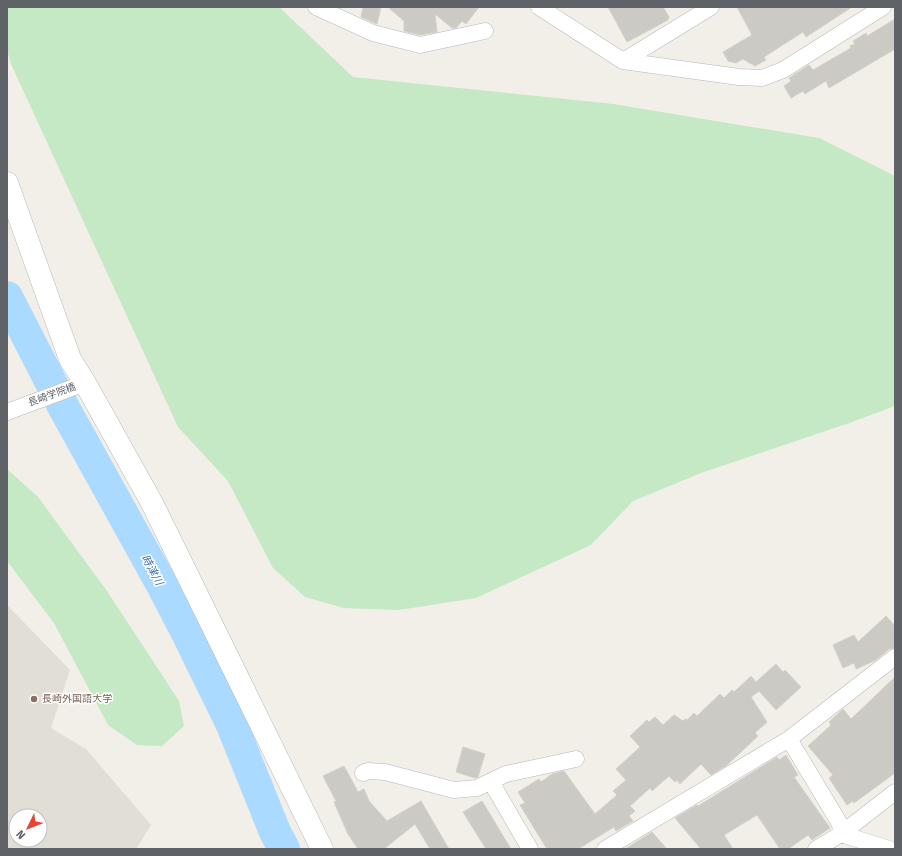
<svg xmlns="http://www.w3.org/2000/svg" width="902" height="856" viewBox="0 0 902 856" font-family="'Fira Sans','Noto Sans JP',sans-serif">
	<rect width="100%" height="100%" fill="#f1efe8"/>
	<path fill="#e1ded6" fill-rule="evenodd" d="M7,605L70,670L51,728L86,749L151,825L136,849H7ZM16,816H40V840H16Z"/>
	<path fill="#c5e8c5" d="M7,7H279L353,77L613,104L819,138L895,176V406L852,422L701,473L633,501L591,545L476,598L399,610L344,608L305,597L273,568L228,481L178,427L11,64L7,50Z
		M7,469L38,497L107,591L179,701L184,726L162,746L137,745L108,725L54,623L7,561Z"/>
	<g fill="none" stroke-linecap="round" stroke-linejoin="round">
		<path stroke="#aadaff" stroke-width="32" d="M7,297L64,408L161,583L188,635L232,725L275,832L284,849"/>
	</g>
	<path fill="#cccac5" stroke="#d6d1c6" d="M363,7H381L377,24L361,17Z
		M388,7H479L466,24L462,21L456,28H452L435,14L437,32L420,35L404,31V21Z
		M608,7H663L669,17L668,20L627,42Z
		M737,7H852L806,37L803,32L764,57L766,60L755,66L743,59L736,63L728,61L723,52L752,35Z
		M895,19V49L829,88L826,81L805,94L803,91L791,98L784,86L791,81L789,78L809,65L813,70L851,48L850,46L855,44L853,41L866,33L867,36Z
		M886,616L895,626V648L889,649L876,660L856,669L854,663L843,668L833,645L854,635L858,642Z
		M776,664L783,672L785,670L801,687L776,710L759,691L751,697L767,722L755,733L758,736L727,765L711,775L701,764L680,784L677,780L675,782L669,776L652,791L650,788L630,806L635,811L629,816L633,821L616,831L614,827L578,849H547L520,805L525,803L518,792L539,779L541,782L552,774L564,771L595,814L617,795L613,791L626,780L616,769L640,747L630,736L647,720L649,722L655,717L663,725L674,715L683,721L685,719L687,720L694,713L697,716L720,694L724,698L732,690L734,692L751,676L756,682Z
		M895,677V773L854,803L853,801L847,805L829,778L833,775L808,746L831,725L829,722L843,709L851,719Z
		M463,747L485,754L478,777L475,778L456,772Z
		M786,755L798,775L794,777L830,828L812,840L808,835L788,849H780L757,815L724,835L733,849H701L675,818L697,805L698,806L777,757L779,760Z
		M344,766L358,792L364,789L369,801L387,821L421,801L449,849H430L415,824L384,849H358L348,834L334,802L336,801L323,776Z
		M482,801L511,849H486L463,812Z
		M652,832L667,849H625L649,834Z"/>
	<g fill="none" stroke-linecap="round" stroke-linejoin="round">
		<g stroke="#b5b8bc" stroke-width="17">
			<path id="street" d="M316,7L373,33L420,45L485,31
				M539,7L623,61L739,77L762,78L783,70L883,7
				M623,61L711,7
				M7,412L85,383
				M789,739L840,824L841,834
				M363,773L368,771L385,772L454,790L477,788L506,774L576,759
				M491,782L530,849
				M841,834L889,849
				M605,849L789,739L895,657
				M816,849L841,834L895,792"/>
		</g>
		<g stroke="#b6babf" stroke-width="23">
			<path id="secondary" d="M7,183L70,359L85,383L152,503L322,849"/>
		</g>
		<use href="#street" stroke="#fff" stroke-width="16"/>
		<use href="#secondary" stroke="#fff" stroke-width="22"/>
	</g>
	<circle fill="#8d6e63" stroke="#fff" stroke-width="1.5" cx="34" cy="699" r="4"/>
	<g text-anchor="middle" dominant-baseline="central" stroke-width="3" stroke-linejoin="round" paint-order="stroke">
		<g font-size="10" fill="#5f6368" stroke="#fff">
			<text transform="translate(52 395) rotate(-20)">長崎学院橋</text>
		</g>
		<g font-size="10" fill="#785e54" stroke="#fff" text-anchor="start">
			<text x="42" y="699">長崎外国語大学</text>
		</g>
		<g font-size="11" font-style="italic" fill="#4174aa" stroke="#fff">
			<text transform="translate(152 570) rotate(61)">時津川</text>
		</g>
	</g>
	<rect width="902" height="856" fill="none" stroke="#5f6368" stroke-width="16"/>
	<g transform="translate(28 828) rotate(227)"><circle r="19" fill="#ffffff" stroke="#bfc1c3"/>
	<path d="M0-3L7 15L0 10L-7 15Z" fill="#ea4335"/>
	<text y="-6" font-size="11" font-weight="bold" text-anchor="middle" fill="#5f6368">N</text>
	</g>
</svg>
